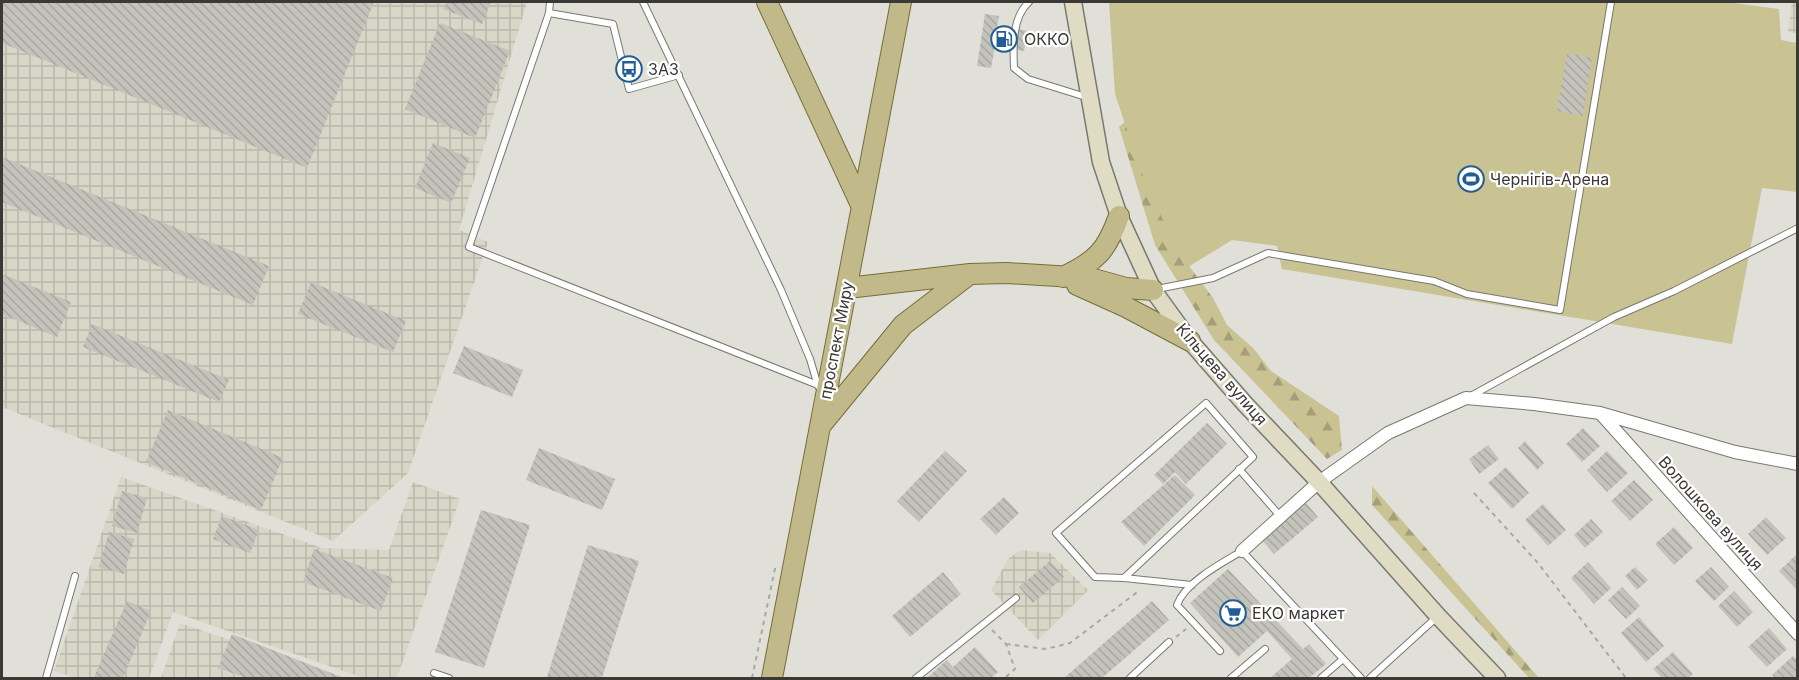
<svg xmlns="http://www.w3.org/2000/svg" width="1799" height="680" viewBox="0 0 1799 680" font-family="Inter,sans-serif">
	<defs>
		<pattern id="industrial-grid" width="8" height="8" patternUnits="userSpaceOnUse" patternTransform="scale(1.5)"><rect width="8" height="8" fill="#d8d6c7"/><path d="M0 4h8M4 0v8" fill="none" stroke="#bab8ac"/></pattern>
		<pattern id="forest-firs" width="22" height="20" patternUnits="userSpaceOnUse" patternTransform="scale(1.5)"><rect width="22" height="20" fill="#c9c293"/><path d="M5 1l3.5 6h-7zM16 11l3.5 6h-7z" fill="#a49f79"/></pattern>
		<pattern id="building-back-hatch" width="6" height="6" patternUnits="userSpaceOnUse" patternTransform="scale(1.5)"><rect width="6" height="6" fill="#c3c2bb"/><path d="M-1 5l2 2M0 0l6 6M5-1l2 2" fill="none" stroke="#a8a7a1"/></pattern>
	</defs>
	<rect width="100%" height="100%" fill="#e1e0d8"/>
	<path fill="url(#industrial-grid)" d="M2,2H527L459,230L488,242L408,473L333,541L2,407Z
		M1792,2H1797V33L1788,32Z
		M121,477L322,548L389,550L413,482L460,499L397,678H364L173,612L149,678H76L54,671Z
		M1021,550L1050,553L1088,590L1038,640L991,590L1008,559Z
		M180,623L343,678H161Z"/>
	<path fill="url(#forest-firs)" d="M1128,119L1186,262L1213,298L1227,325L1254,349L1271,371L1339,416L1342,450L1327,459L1214,340L1155,245L1119,127Z
		M1372,486L1539,678H1529L1372,505Z"/>
	<path fill="#c9c293" d="M1109,2H1726L1779,9L1781,40L1797,43V192L1762,188L1732,344L1282,269L1277,246L1232,240L1188,267L1166,227L1141,171L1115,94Z"/>
	<path fill="url(#building-back-hatch)" d="M2,2H374L307,168L2,43Z
		M447,2H491L482,24L443,9Z
		M985,14L999,16L997,26L1028,31L1024,51L995,46L991,68L977,66Z
		M440,23L510,51L475,138L405,109Z
		M1567,53L1592,58L1583,116L1557,111Z
		M433,143L470,158L451,203L415,188Z
		M2,157L269,266L253,305L2,202Z
		M2,274L71,302L57,337L2,314Z
		M311,282L406,321L393,352L298,314Z
		M92,324L229,380L219,402L83,347Z
		M464,346L523,370L512,397L453,373Z
		M168,410L283,458L261,510L146,462Z
		M1207,423L1227,444L1186,484L1175,472L1163,484L1154,475Z
		M1583,428L1600,446L1582,462L1566,444Z
		M1525,441L1544,463L1537,470L1518,448Z
		M1488,445L1499,459L1479,474L1469,459Z
		M539,448L615,479L602,510L526,480Z
		M945,451L967,471L919,522L897,501Z
		M1607,451L1628,473L1607,492L1587,470Z
		M1506,467L1529,493L1512,509L1488,483Z
		M1175,475L1195,495L1144,546L1121,522Z
		M1634,480L1653,500L1630,521L1611,501Z
		M122,491L147,498L137,533L112,526Z
		M1004,497L1019,513L996,535L980,519Z
		M1306,503L1318,517L1274,554L1262,540Z
		M1543,504L1566,530L1548,546L1525,520Z
		M481,510L530,525L484,668L435,652Z
		M222,516L259,530L250,553L213,539Z
		M1766,517L1786,538L1767,555L1748,534Z
		M1591,519L1603,532L1585,548L1574,535Z
		M1674,527L1693,548L1674,565L1655,544Z
		M109,532L134,539L124,574L99,567Z
		M588,545L639,561L602,678H550L547,677Z
		M314,549L393,578L381,611L303,582Z
		M1798,553V591L1779,571Z
		M1050,561L1064,577L1033,603L1019,587Z
		M1588,562L1611,588L1594,604L1571,578Z
		M1635,567L1648,580L1637,590L1625,576Z
		M1711,567L1729,587L1714,601L1695,581Z
		M1228,569L1303,649L1309,644L1326,664L1309,678H1270L1292,659L1267,631L1238,657L1190,603Z
		M943,572L961,594L910,637L892,616Z
		M1622,587L1640,606L1626,619L1608,600Z
		M1734,591L1753,612L1737,627L1718,606Z
		M127,601L151,611L123,678H97L94,677Z
		M1152,601L1169,620L1102,678H1064Z
		M1639,617L1664,646L1646,662L1621,633Z
		M1769,628L1787,649L1767,667L1748,647Z
		M232,634L344,678H246L218,668Z
		M975,647L998,672L991,678H927L947,660L953,667Z
		M1673,652L1693,674L1688,678H1662L1653,669Z
		M1793,656L1798,661V678H1776L1772,675Z"/>
	<g fill="none" stroke-linecap="round" stroke-linejoin="round">
		<g stroke="#797871" stroke-width="8">
			<path id="service" d="M550,2L549,13L469,247L818,385
				M643,2L781,290L810,359L818,386
				M1029,2C1012,17 1013,47 1014,68L1028,79L1086,97
				M549,13L613,24L629,89L679,75
				M1157,289L1213,278L1268,253L1434,281L1467,294L1560,310L1611,2
				M1469,397L1614,317L1674,291L1798,228
				M1239,469L1280,516
				M1124,578L1253,457L1206,403L1056,533L1095,577L1124,578L1192,585
				M1220,651L1177,605C1185,582 1222,563 1242,551L1361,678
				M434,673L449,678
				M46,678L75,576
				M916,678L1016,598
				M1130,678L1169,642
				M1231,678L1265,649
				M1321,678L1343,659
				M1370,678L1438,616"/>
		</g>
		<g stroke="#797871" stroke-width="14">
			<path id="minor" d="M1601,414L1798,634
				M1242,551L1319,482L1388,433L1466,398L1534,404L1600,413L1735,452L1798,464"/>
		</g>
		<g stroke="#797871" stroke-width="19">
			<path id="secondary" d="M1073,2L1101,162L1119,216L1153,290L1190,341L1245,404L1319,482L1438,616L1497,678"/>
		</g>
		<g stroke="#766e39" stroke-width="22">
			<path id="primary" d="M767,2L862,207
				M1063,277C1097,261 1107,250 1119,216
				M1077,285L1126,307L1190,341
				M847,288L970,274L1006,273L1090,278L1126,288L1153,290
				M821,425L903,325L967,276
				M772,678L901,2"/>
		</g>
		<path stroke="#a9a8a2" stroke-width="2" stroke-dasharray="4.5 4.5" stroke-linecap="butt" d="M1474,493L1538,563L1626,678
			M992,630L1006,644L1015,669L1005,678
			M1176,637L1186,629
			M1006,644L1046,649L1070,643L1140,590
			M752,678L776,564"/>
		<use href="#service" stroke="#fff" stroke-width="6"/>
		<use href="#minor" stroke="#fff" stroke-width="12"/>
		<use href="#secondary" stroke="#e0dcc4" stroke-width="16"/>
		<use href="#primary" stroke="#c1b989" stroke-width="20"/>
	</g>
	<defs>
		<g id="fuel-ring" transform="scale(1.35)"><circle r="9.5" fill="#fff" stroke="#225d94" stroke-width="1.5"/><path d="M-5.5-6h7V0h2V4h1.3V-2.5L3-4.5l.8-.8L6-3V5H2.5V1h-1V6h-7ZM-4.2-4.7v3.2H.2V-4.7Z" fill="#225d94"/></g>
		<g id="bus-ring" transform="scale(1.35)"><circle r="9.5" fill="#fff" stroke="#225d94" stroke-width="1.5"/><path d="M-5-6H5V4H4V6H2V4H-2V6H-4V4H-5ZM-3.5-4V0h7V-4ZM-3.5 1.2v1.5H-2V1.2ZM2 1.2v1.5H3.5V1.2Z" fill="#225d94"/></g>
		<g id="stadium-ring" transform="scale(1.35)"><circle r="9.5" fill="#fff" stroke="#225d94" stroke-width="1.5"/><path d="M0-5a6.5 5 0 1 0 0 10a6.5 5 0 1 0 0-10ZM-3.5-1.8h7v3.6h-7Z" fill="#225d94"/></g>
		<g id="supermarket-ring" transform="scale(1.35)"><circle r="9.5" fill="#fff" stroke="#225d94" stroke-width="1.5"/><path d="M-6-5.5h2.5l.6 2H6L4.5 2H-2.5L-4.4-4H-6ZM-1.5 3.2a1.3 1.3 0 1 0 .1 0ZM3 3.2a1.3 1.3 0 1 0 .1 0Z" fill="#225d94"/></g>
	</defs>
	<g fill-rule="evenodd">
		<use href="#fuel-ring" x="1004" y="39"/>
		<use href="#bus-ring" x="629" y="69"/>
		<use href="#stadium-ring" x="1471" y="179"/>
		<use href="#supermarket-ring" x="1233" y="613"/>
	</g>
	<g text-anchor="middle" dominant-baseline="central" stroke-width="4.5" stroke-linejoin="round" paint-order="stroke">
		<g font-size="16" fill="#3a3936" stroke="#fff" text-anchor="start">
			<text x="1024" y="39">ОККО</text>
			<text x="648" y="69">ЗАЗ</text>
			<text x="1490" y="179">Чернігів-Арена</text>
			<text x="1252" y="613">ЕКО маркет</text>
		</g>
		<g font-size="16" fill="#3a3936" stroke="#fff">
			<text transform="translate(836 340) rotate(-79)">проспект Миру</text>
			<text transform="translate(1222 374) rotate(49)">Кільцева вулиця</text>
			<text transform="translate(1711 513) rotate(48)">Волошкова вулиця</text>
		</g>
	</g>
	<rect width="1799" height="680" fill="none" stroke="#3a3936" stroke-width="6"/>
</svg>
